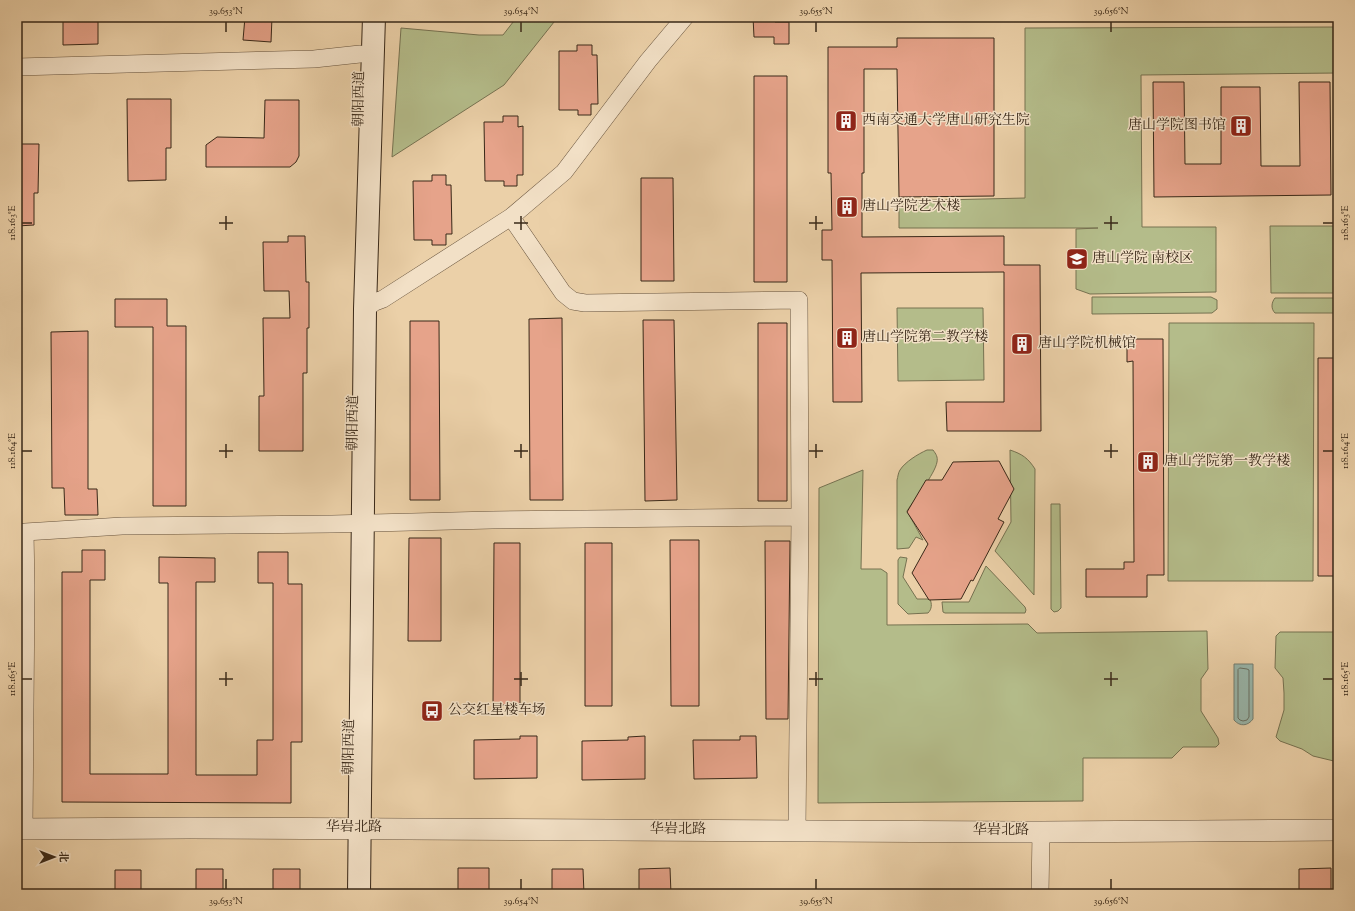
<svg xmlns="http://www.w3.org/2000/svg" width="1355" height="911" viewBox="0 0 1355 911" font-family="'Sorts Mill Goudy','Noto Serif SC',serif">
	<rect width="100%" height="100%" fill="#ebd0a8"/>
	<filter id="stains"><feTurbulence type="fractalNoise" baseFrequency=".005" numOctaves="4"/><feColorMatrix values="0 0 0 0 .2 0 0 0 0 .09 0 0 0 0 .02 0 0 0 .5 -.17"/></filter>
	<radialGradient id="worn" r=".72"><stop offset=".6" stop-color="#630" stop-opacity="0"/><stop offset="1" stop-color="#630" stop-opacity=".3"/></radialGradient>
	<path fill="#b4bc8a" stroke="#767251" d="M517,17H558L504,85L392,157L401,28L479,35H503Z
		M1338,27V73L1141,75L1142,227H1216V292L1090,294L1076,289V229L1098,228H899V201L1025,198V28Z
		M1270,226H1338V293H1271Z
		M1092,297H1211L1217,300V309L1212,313L1092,314Z
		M1275,298H1338V313H1275C1271,309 1271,303 1275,298Z
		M897,308H983L984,380L898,381Z
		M1169,323H1314L1313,581H1168Z
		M927,450H933C936,454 938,457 937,462C935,474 914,500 907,511L923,540L916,537L909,548L897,549V480C898,477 898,473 900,470C905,462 918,454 927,450Z
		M1010,450C1022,454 1028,458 1035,469L1034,595L995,551L1011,522Z
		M863,470L861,569H881L887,573V625L1028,624L1037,633L1207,631L1208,669L1201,679V711L1218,738L1219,744L1216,747H1183L1172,758H1083V801L818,803L819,488Z
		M1051,504H1060L1061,608L1058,611L1054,612L1051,609Z
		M900,557L907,558L903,577L917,599H930C932,604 932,609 928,613L908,614L898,604V560Z
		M986,566L1025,607L1026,610L1025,613H945L943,612L942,602H969Z
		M1280,632H1338V762L1313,756L1302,749L1280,741L1276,737L1284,710V693L1283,678L1275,668L1276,636Z"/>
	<path fill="#98b6ab" stroke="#727d70" d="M1234,664H1253V719C1248,726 1240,727 1234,720Z"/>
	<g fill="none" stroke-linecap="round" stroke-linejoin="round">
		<path stroke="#686f62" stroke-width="1" d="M1240,668L1247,669L1249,670V717L1247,720L1243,721L1240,720L1238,718V670Z"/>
	</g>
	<path fill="#e6a38a" stroke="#392818" d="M63,17H98V44L63,45Z
		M245,17H272L271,42L243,40Z
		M753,17H775V22H789V44H774V37H754Z
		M897,38H994V196L899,197L897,69H864V173H862V237L1004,236V265H1040L1041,431H947L946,402H1004V272L861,273L862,402H833L832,260H822V230H832L831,173H828V47H897Z
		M577,45H592V55H597L598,104H591V115H578V110H559V51H577Z
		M754,76H787V282H754Z
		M1153,82H1184L1185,164H1221V87H1260L1261,166H1300L1299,82H1330L1331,195L1154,197Z
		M127,99H171V148H166V180L128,181Z
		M265,100H299V156L296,162L290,167H206V145L217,137L264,138Z
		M503,116H518V127L523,126V175H517V186H504V181H485L484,122H503Z
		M17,144H39L38,193H34V225L17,226Z
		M432,175H446V185H451L452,234H446V245H432V240H414L413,181H432Z
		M641,178H673L674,281H641Z
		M288,236H305L306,282H309V328H307V373H303V451H259V396H264L263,318H290L289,291H264L263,242H288Z
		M115,299H167V326H186V506H153V327H115Z
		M562,318L563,500H530L529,319Z
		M643,320H674L677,500L645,501Z
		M410,321H439L440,500H410Z
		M758,323H787V501H758Z
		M88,331V489H97L98,515H65L64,488H52L51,332Z
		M1127,339H1163L1164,575H1147V597H1086V569H1124V562H1134L1133,361L1127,362Z
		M1318,358H1338V576H1318Z
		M999,461L1014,489L998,519L1004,522L973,581L971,580L961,599L929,600L912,573L928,544L907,512L926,480H942L953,462Z
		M409,538H441V641H408Z
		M670,540H699V706H671Z
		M765,541H790L788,719H766Z
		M494,543H520V705H493Z
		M585,543H612V706H585Z
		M82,550H105V580H90V774H168V583H159V557L215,558V582H196V775H257V740H273V583H258V552H288V584H302V742H291V803L62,802V572H82Z
		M520,736H537V778L474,779V740L520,739Z
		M645,736V779L582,780V741L628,740V737Z
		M740,736H756L757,778L694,779L693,740H740Z
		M458,868H489V894H458Z
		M670,868L671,894H639V869Z
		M1331,868V894H1299V869Z
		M196,869H223V894H196Z
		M273,869H300V894H273Z
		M552,869H583L584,894H552Z
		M115,870H141V894H115Z"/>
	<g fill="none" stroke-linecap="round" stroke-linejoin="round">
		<g stroke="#66523c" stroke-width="18">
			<path id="minor" d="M17,67L314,59L360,54
				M511,217L563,293L573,301L585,303L799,300L800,517L797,830
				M365,309L375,302L383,299L511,217L564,172L648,61L685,17
				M24,829L26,587L25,532L122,526L332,524L492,520L800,517
				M1040,894L1041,832"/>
		</g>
		<g stroke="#66523c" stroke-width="22">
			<path id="tertiary" d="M17,829L190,828L1041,832L1338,830"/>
		</g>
		<g stroke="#392818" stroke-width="24">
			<path id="secondary" d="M359,894L365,309L374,17"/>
		</g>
		<use href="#minor" stroke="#f2e0c6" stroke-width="17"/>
		<use href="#tertiary" stroke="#f2e0c6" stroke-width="21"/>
		<use href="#secondary" stroke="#f2e0c6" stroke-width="22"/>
	</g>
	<path fill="none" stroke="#392818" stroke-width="1.5" d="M226,22V32M521,22V32M816,22V32M1111,22V32M226,216V230M521,216V230M816,216V230M1111,216V230M22,223H32M219,223H233M514,223H528M809,223H823M1104,223H1118M1323,223H1333M226,444V458M521,444V458M816,444V458M1111,444V458M22,451H32M219,451H233M514,451H528M809,451H823M1104,451H1118M1323,451H1333M226,672V686M521,672V686M816,672V686M1111,672V686M22,679H32M219,679H233M514,679H528M809,679H823M1104,679H1118M1323,679H1333M226,879V889M521,879V889M816,879V889M1111,879V889"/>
	<defs>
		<g id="building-square" transform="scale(1.15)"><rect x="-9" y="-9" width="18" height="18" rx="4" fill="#8f2418" stroke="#f2e0c6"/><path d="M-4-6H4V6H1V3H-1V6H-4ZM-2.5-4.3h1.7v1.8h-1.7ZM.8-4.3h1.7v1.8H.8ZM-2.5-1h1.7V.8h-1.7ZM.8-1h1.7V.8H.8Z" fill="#fff"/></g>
		<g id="university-square" transform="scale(1.15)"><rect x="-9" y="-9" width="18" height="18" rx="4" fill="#8f2418" stroke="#f2e0c6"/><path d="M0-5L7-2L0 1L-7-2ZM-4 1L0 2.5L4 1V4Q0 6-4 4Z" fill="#fff"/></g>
		<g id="bus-square" transform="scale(1.15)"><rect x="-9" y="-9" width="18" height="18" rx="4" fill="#8f2418" stroke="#f2e0c6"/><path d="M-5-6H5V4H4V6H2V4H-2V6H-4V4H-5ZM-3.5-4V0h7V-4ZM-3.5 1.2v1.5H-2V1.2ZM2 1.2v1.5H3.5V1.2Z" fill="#fff"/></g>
	</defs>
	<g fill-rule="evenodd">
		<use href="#building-square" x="846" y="121"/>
		<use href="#building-square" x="1241" y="126"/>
		<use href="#building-square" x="847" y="207"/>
		<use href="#university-square" x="1077" y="259"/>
		<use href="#building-square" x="847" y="338"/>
		<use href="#building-square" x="1022" y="344"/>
		<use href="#building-square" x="1148" y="462"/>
		<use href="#bus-square" x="432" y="711"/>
	</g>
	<g text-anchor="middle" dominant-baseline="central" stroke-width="3" stroke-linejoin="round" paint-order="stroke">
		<g font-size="14" fill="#392818" stroke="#f2e0c6">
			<text transform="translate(360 99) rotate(-89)">朝阳西道</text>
			<text transform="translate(354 423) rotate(-89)">朝阳西道</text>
			<text transform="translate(350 747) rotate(-89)">朝阳西道</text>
			<text x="354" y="828">华岩北路</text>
			<text x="678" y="830">华岩北路</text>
			<text x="1001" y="831">华岩北路</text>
		</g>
		<g font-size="14" fill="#392818" stroke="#f2e0c6" text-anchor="start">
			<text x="862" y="121">西南交通大学唐山研究生院</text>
			<text x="1226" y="126" text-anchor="end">唐山学院图书馆</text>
			<text x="862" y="207">唐山学院艺术楼</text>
			<text x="1092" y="259">唐山学院 南校区</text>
			<text x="862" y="338">唐山学院第二教学楼</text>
			<text x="1038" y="344">唐山学院机械馆</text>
			<text x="1164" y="462">唐山学院第一教学楼</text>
			<text x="448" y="711">公交红星楼车场</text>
		</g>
	</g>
	<rect width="1355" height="911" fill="none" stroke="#ebd0a8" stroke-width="44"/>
	<g transform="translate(54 857) rotate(90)" stroke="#f2e0c6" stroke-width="3" paint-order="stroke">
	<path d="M0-3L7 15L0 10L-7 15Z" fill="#392818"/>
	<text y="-6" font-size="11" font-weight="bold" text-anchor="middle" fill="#392818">北</text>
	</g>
	<rect x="22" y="22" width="1311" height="867" fill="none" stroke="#392818" stroke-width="1.5"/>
	<g font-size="10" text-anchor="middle" fill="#392818">
		<text x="226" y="14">39.653°N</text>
		<text x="521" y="14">39.654°N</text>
		<text x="816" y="14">39.655°N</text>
		<text x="1111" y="14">39.656°N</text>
		<text transform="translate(1344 223) rotate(-90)" y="4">118.163°E</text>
		<text transform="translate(11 223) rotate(-90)" y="4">118.163°E</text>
		<text transform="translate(1344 451) rotate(-90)" y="4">118.164°E</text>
		<text transform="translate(11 451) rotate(-90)" y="4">118.164°E</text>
		<text transform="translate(1344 679) rotate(-90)" y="4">118.165°E</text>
		<text transform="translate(11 679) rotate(-90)" y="4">118.165°E</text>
		<text x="226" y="904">39.653°N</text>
		<text x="521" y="904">39.654°N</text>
		<text x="816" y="904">39.655°N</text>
		<text x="1111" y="904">39.656°N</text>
	</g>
	<rect width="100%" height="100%" filter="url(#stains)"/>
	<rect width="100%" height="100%" fill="url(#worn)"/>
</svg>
